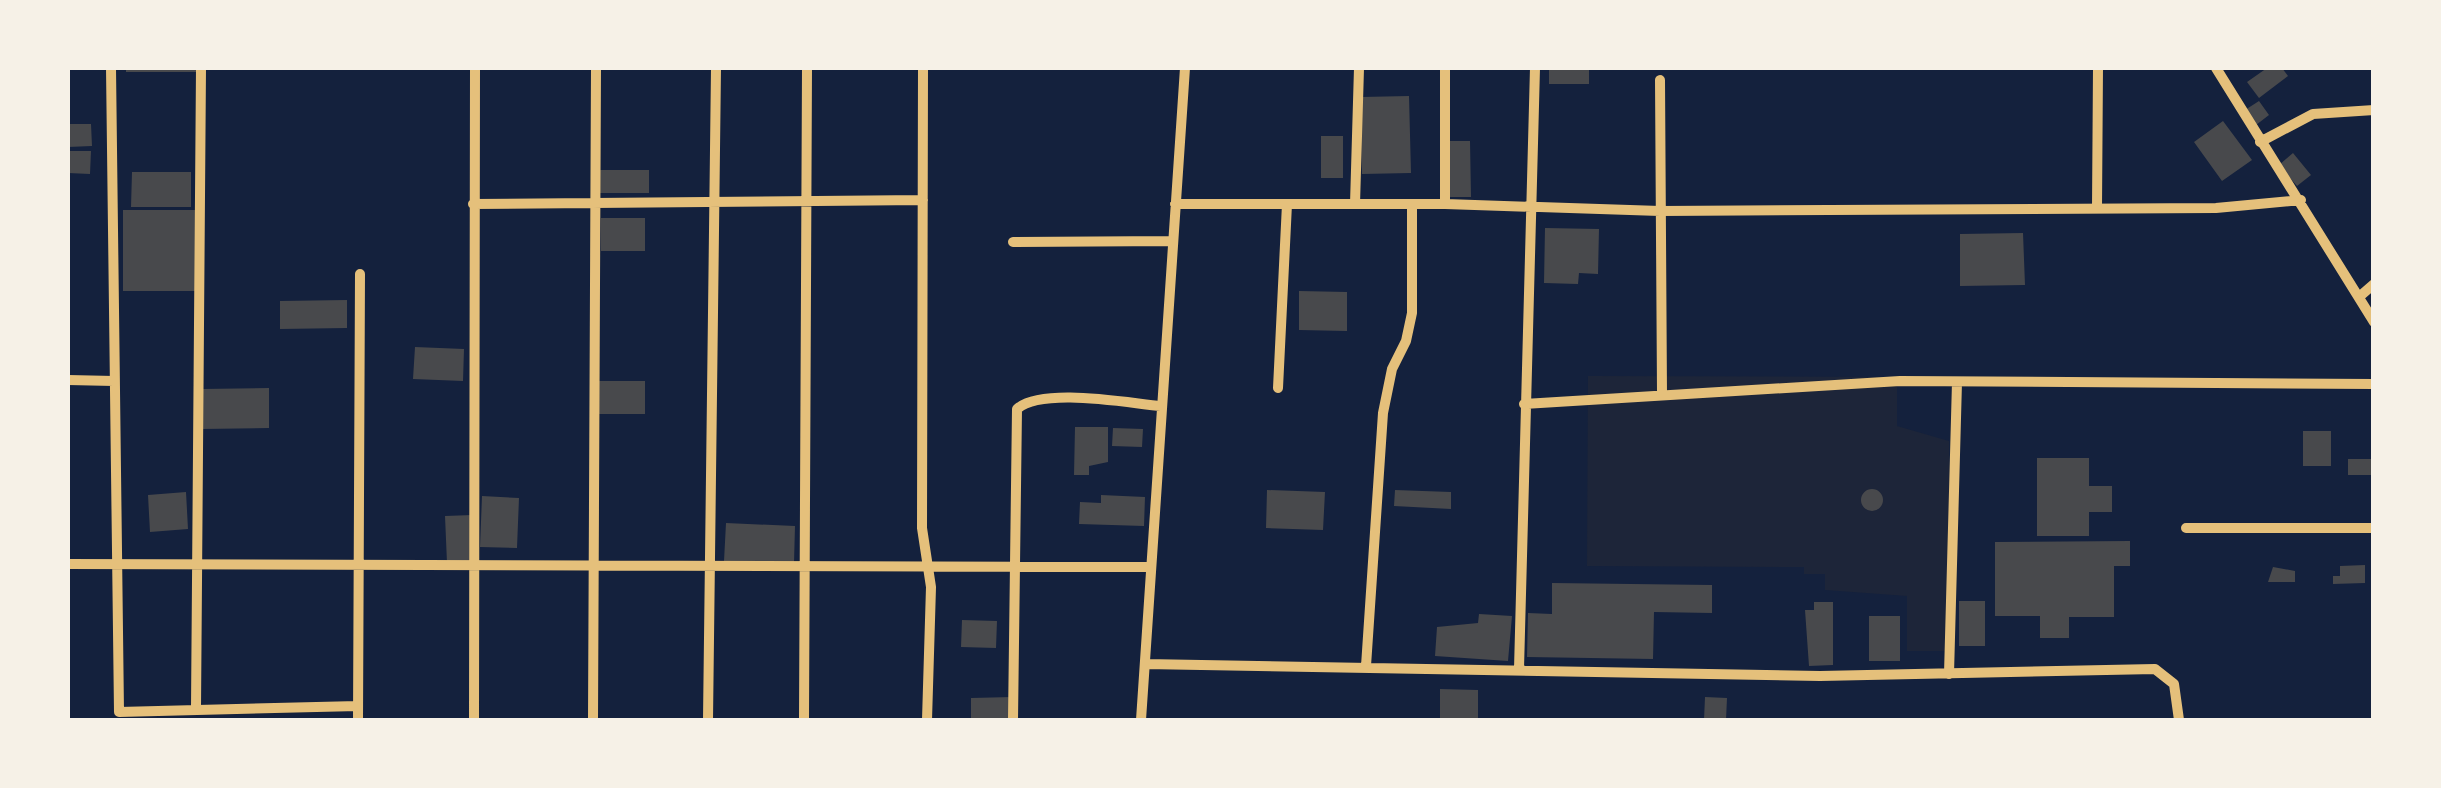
<svg xmlns="http://www.w3.org/2000/svg" width="2441" height="788" viewBox="0 0 2441 788" font-family="'Public Sans',sans-serif">
	<rect width="100%" height="100%" fill="#14213d"/>
	<path fill="#1d2539" d="M1588,376L1897,377V426L1949,441V651H1907V596L1825,590V574H1804V567L1587,566Z"/>
	<path fill="#48494c" d="M126,68H196V72H126Z
		M1549,68H1589V84H1549Z
		M2267,68H2282L2288,76L2259,98L2247,82Z
		M1409,96L1411,173L1362,174L1361,97Z
		M2259,101L2269,115L2256,125L2245,110Z
		M2223,121L2252,160L2222,181L2194,142Z
		M68,124H91L92,146L68,147Z
		M1321,136H1343V178H1321Z
		M1448,141H1470L1471,197H1449Z
		M68,151H91L90,174L68,173Z
		M2293,153L2311,175L2297,186L2279,165Z
		M599,170H649V193H599Z
		M132,172H191V207H131Z
		M123,210H196V291H123Z
		M601,218H645V251H601Z
		M1545,228L1599,229L1598,274L1579,273L1578,284L1544,283Z
		M2023,233L2025,285L1960,286V234Z
		M1299,291L1347,292V331L1299,330Z
		M347,300V328L280,329V301Z
		M415,347L464,349L463,381L413,379Z
		M597,381H645V414H597Z
		M269,388V428L202,429V389Z
		M1075,427H1108V462L1089,466V475H1074Z
		M1113,428L1143,429L1142,447L1112,446Z
		M2303,431H2331V466H2303Z
		M2037,458H2089V486H2112V512H2089V536H2037Z
		M2348,459H2374V475H2348Z
		M1861 500a11 11 0 1 1 22 0a11 11 0 1 1-22 0Z
		M1267,490L1325,492L1323,530L1266,528Z
		M1395,490L1451,492V509L1394,506Z
		M186,492L188,529L150,532L148,495Z
		M1101,495L1145,497L1144,526L1079,524L1080,502L1101,503Z
		M482,496L519,498L517,548L480,547Z
		M472,515L473,562L447,563L445,516Z
		M726,523L795,526L794,563L724,561Z
		M2130,541V566H2114V617H2069V638H2040V616H1995V542Z
		M2365,565V583L2333,584V576H2340V566Z
		M2273,567L2295,571V582H2268Z
		M1552,583L1712,585V613L1654,612L1653,659L1527,657L1528,613L1552,614Z
		M1959,601H1985V646H1959Z
		M1814,602H1833V665L1809,666L1805,610H1814Z
		M1479,614L1512,616L1508,661L1435,656L1437,627L1478,623Z
		M1869,616H1900V661H1869Z
		M962,620L997,621L996,648L961,647Z
		M1440,689L1478,690V720H1440Z
		M1012,697V720H971V698Z
		M1705,697L1727,698L1726,720H1704Z"/>
	<g fill="none" stroke-linecap="round" stroke-linejoin="round">
		<path stroke="#e5c07b" stroke-width="10" d="M111,68L119,712L358,706
			M923,68L922,528L931,587L927,720
			M1445,68V204
			M2216,68L2374,322
			M1660,80L1662,393
			M2260,142L2313,114L2374,110
			M473,204L923,200
			M1175,204H1445L1660,211L2216,208L2301,200
			M1355,204L1359,68
			M2097,207L2098,68
			M1013,242L1172,241
			M2359,297L2374,284
			M68,380L114,381
			M1278,388L1287,204
			M1524,404L1900,381L2374,384
			M2186,528H2374
			M68,564L1151,567
			M1145,664L1820,676L2155,669L2174,684L2179,720
			M1366,666L1383,413L1392,369L1406,341L1412,313V204
			M1519,669L1535,68
			M1949,674L1957,382
			M196,709L201,68
			M358,720L360,274
			M474,720L475,68
			M593,720L596,68
			M708,720L716,68
			M804,720L807,68
			M1013,720L1017,409C1042,387 1127,403 1161,406
			M1141,720L1185,68"/>
	</g>
	<rect width="2441" height="788" fill="none" stroke="#f6f1e7" stroke-width="140"/>
</svg>
